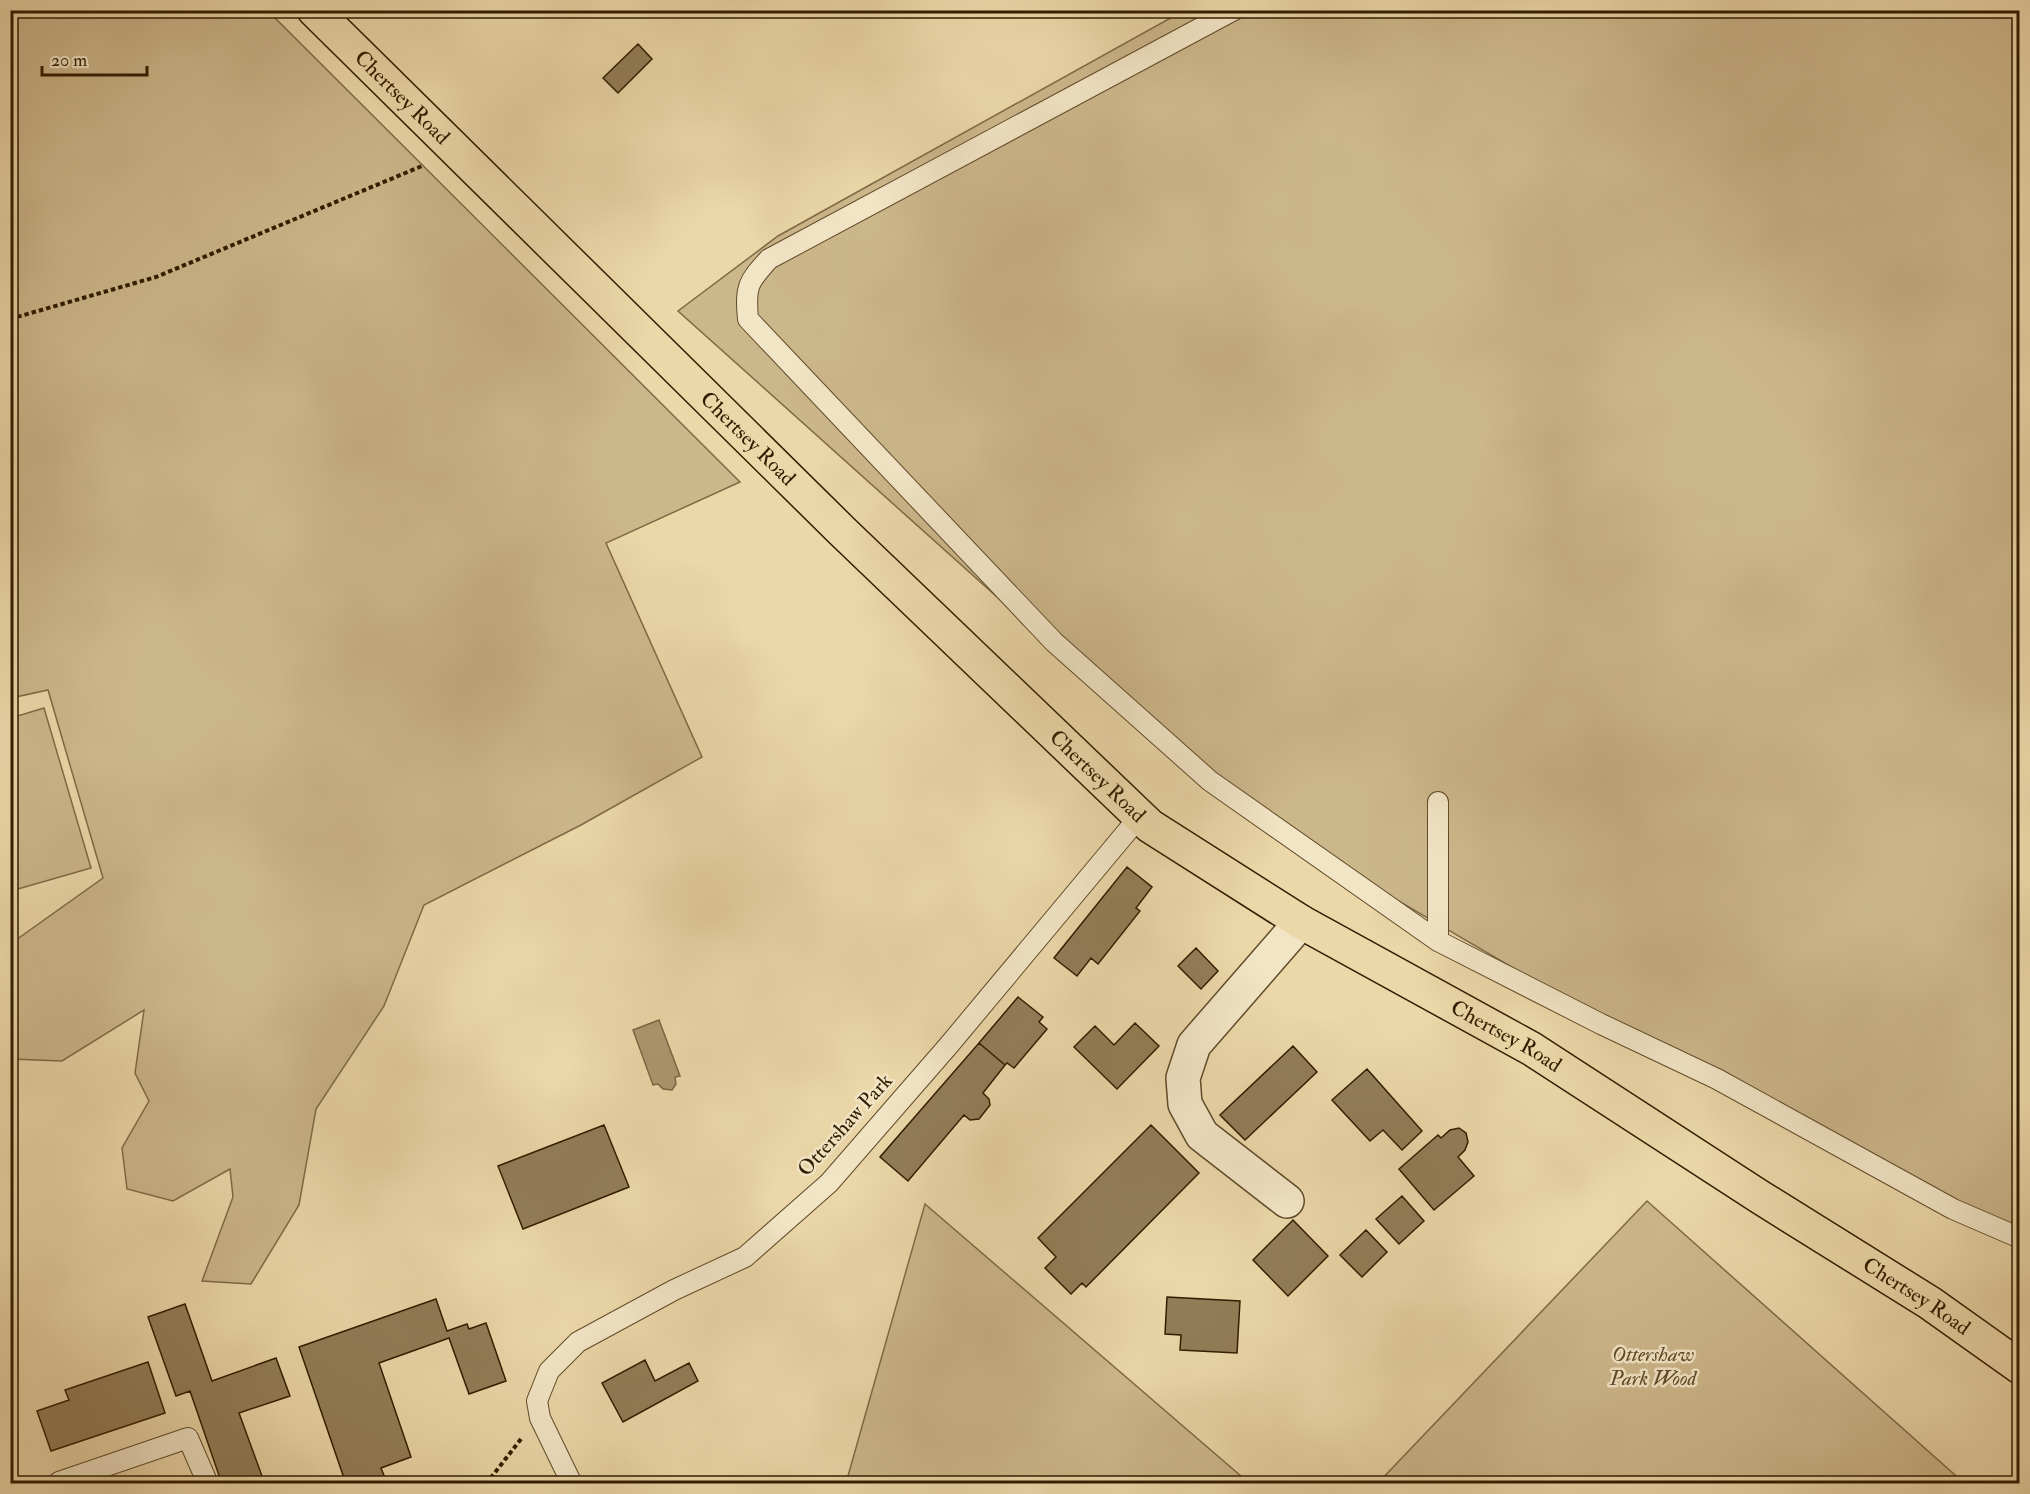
<svg xmlns="http://www.w3.org/2000/svg" width="2030" height="1494" viewBox="0 0 2030 1494" font-family="'IM FELL Double Pica',serif">
	<rect width="100%" height="100%" fill="#ebd7a8"/>
	<filter id="stains"><feTurbulence type="fractalNoise" baseFrequency=".00333" numOctaves="4"/><feColorMatrix values="0 0 0 0 .2 0 0 0 0 .09 0 0 0 0 .02 0 0 0 .5 -.17"/></filter>
	<radialGradient id="worn" r=".72"><stop offset=".6" stop-color="#630" stop-opacity="0"/><stop offset="1" stop-color="#630" stop-opacity=".3"/></radialGradient>
	<path fill="#ccb78b" stroke="#7f6a46" stroke-width="1.5" d="M11,10L268,11L740,482L606,543L702,757L581,825L424,905L384,1006L316,1109L299,1205L251,1284L202,1281L233,1197L230,1169L173,1201L127,1189L122,1148L149,1101L135,1073L144,1010L62,1061L11,1059L10,958L16,940L103,878L48,690L11,698Z
		M1183,11H2019V1241L1801,1136L1219,796L678,311L778,236Z
		M44,708L91,868L11,891V718Z
		M1647,1201L1964,1483H1378Z
		M925,1204L1249,1483H846Z"/>
	<path fill="#ac976f" stroke="#7b6643" stroke-width="1.5" d="M659,1020L680,1076L675,1077L676,1084L672,1090L663,1089L658,1084L653,1085L633,1030Z"/>
	<path fill="#927d57" stroke="#321c00" stroke-width="1.5" d="M638,44L652,59L618,93L603,78Z
		M1127,867L1152,887L1136,908L1140,911L1098,964L1091,958L1077,976L1054,958Z
		M1196,948L1218,971L1201,989L1178,966Z
		M1018,997L1043,1017L1039,1022L1047,1029L1014,1068L1007,1063L1005,1065L979,1043Z
		M1135,1023L1159,1046L1117,1089L1074,1047L1095,1026L1114,1045Z
		M979,1043L1005,1065L983,1093L989,1099L990,1105L979,1119L970,1120L964,1115L908,1181L880,1157Z
		M1293,1046L1317,1072L1245,1140L1220,1115Z
		M1367,1069L1422,1131L1402,1150L1383,1130L1370,1141L1332,1100Z
		M604,1125L629,1187L523,1229L498,1166Z
		M1151,1125L1199,1173L1086,1287L1082,1283L1071,1294L1045,1268L1056,1257L1038,1238Z
		M1459,1128L1466,1133L1468,1142L1465,1150L1458,1157L1474,1176L1434,1210L1399,1169L1438,1135L1441,1138L1450,1130Z
		M1402,1196L1424,1221L1399,1244L1376,1219Z
		M1293,1220L1328,1256L1288,1296L1253,1260Z
		M1366,1230L1387,1252L1362,1277L1340,1255Z
		M1167,1297L1240,1301L1237,1353L1180,1350L1181,1335L1165,1334Z
		M436,1299L447,1331L467,1324L469,1329L486,1323L506,1381L469,1394L449,1338L379,1363L411,1457L381,1468L387,1483L346,1484L299,1347Z
		M185,1304L212,1381L276,1358L290,1396L239,1413L262,1476L240,1484H222L190,1391L176,1396L148,1317Z
		M645,1360L655,1381L689,1363L698,1381L623,1422L602,1383Z
		M148,1362L165,1413L51,1451L37,1411L69,1400L65,1390Z"/>
	<g fill="none" stroke-linecap="round" stroke-linejoin="round">
		<g stroke="#604b2a" stroke-width="22">
			<path id="lane" d="M1234,10L769,259C748,282 745,286 748,319L1054,642L1210,781L1438,941L1601,1024L1717,1079L1953,1209L2020,1238
				M1438,802V941
				M59,1482L188,1438L208,1484
				M572,1484L540,1418L537,1401L549,1371L578,1342L674,1290L745,1257L829,1183L949,1045L1140,816"/>
		</g>
		<g stroke="#604b2a" stroke-width="36">
			<path id="street" d="M1287,1201L1202,1135L1185,1104L1183,1078L1194,1045L1301,922"/>
		</g>
		<g stroke="#321c00" stroke-width="36">
			<g id="primary">
				<path id="s1" d="M314,10L842,531L1150,826L1301,922L1532,1049L1760,1197L1930,1303L2020,1367"/>
			</g>
		</g>
		<path stroke="#321c00" stroke-width="4" stroke-dasharray="4.5 3" stroke-linecap="butt" d="M10,319L156,277L422,166
			M486,1484L521,1439"/>
		<use href="#lane" stroke="#f2e5c6" stroke-width="20"/>
		<use href="#street" stroke="#f2e5c6" stroke-width="33"/>
		<use href="#primary" stroke="#ebd7a8" stroke-width="33"/>
	</g>
	<g text-anchor="middle" dominant-baseline="central" stroke-width="5" stroke-linejoin="round" paint-order="stroke">
		<g font-size="21" fill="#321c00" stroke="#f2e5c6">
			<text stroke="none"><textPath href="#s1" startOffset="124">Chertsey Road</textPath></text>
			<text stroke="none"><textPath href="#s1" startOffset="610">Chertsey Road</textPath></text>
			<text stroke="none"><textPath href="#s1" startOffset="1096">Chertsey Road</textPath></text>
			<text stroke="none"><textPath href="#s1" startOffset="1582">Chertsey Road</textPath></text>
			<text transform="translate(845 1125) rotate(-48)">Ottershaw Park</text>
			<text stroke="none"><textPath href="#s1" startOffset="2068">Chertsey Road</textPath></text>
		</g>
		<g font-size="21" font-style="italic" fill="#604a2a" stroke="#f2e5c6">
			<text x="1653" y="1354">Ottershaw<tspan x="1653" dy="24">Park Wood</tspan></text>
		</g>
	</g>
	<rect width="2030" height="1494" fill="none" stroke="#ebd7a8" stroke-width="36"/>
	<rect x="12" y="12" width="2006" height="1470" fill="none" stroke="#321c00" stroke-width="3"/>
	<rect x="18" y="18" width="1994" height="1458" fill="none" stroke="#321c00" stroke-width="1.5"/>
	<path d="M42 66v9h105v-9" fill="none" stroke="#321c00" stroke-width="3"/>
	<text x="51" y="66" font-size="18" fill="#321c00" stroke="#f2e5c6" stroke-width="4.5" paint-order="stroke">20 m</text>
	<rect width="100%" height="100%" filter="url(#stains)"/>
	<rect width="100%" height="100%" fill="url(#worn)"/>
</svg>
